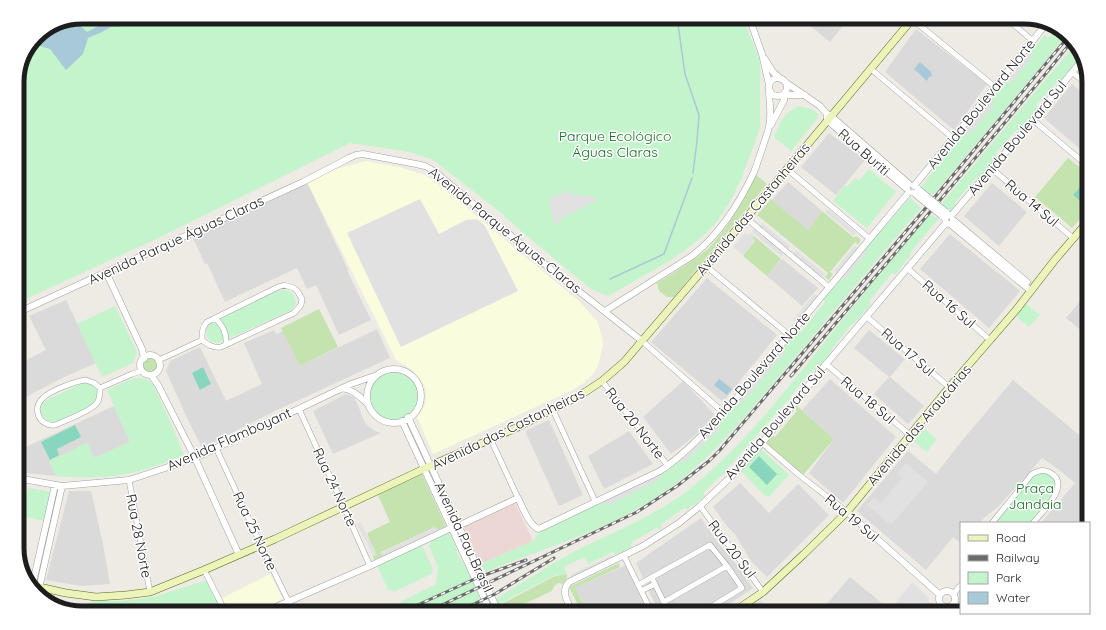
<svg xmlns="http://www.w3.org/2000/svg" width="1106" height="630" viewBox="0 0 1106 630" font-family="Quicksand,sans-serif">
	<rect width="100%" height="100%" fill="#edebe4"/>
	<path fill="#dbdada" d="M801,17H850L830,42L802,19Z
		M916,29L987,84L954,130L885,72Z
		M1072,84L1089,99V157L1044,118Z
		M829,133L865,160L836,195L801,167Z
		M307,182L348,270H347L371,320L339,335L316,285L307,289L297,268L225,302L207,263L205,264L192,236Z
		M788,182L822,211L808,230L772,200Z
		M992,183L1027,212L999,246L964,216Z
		M950,234L1020,291L989,328L920,269Z
		M782,259L818,288L802,306L767,276Z
		M707,278L777,335L723,402L651,342Z
		M1089,291V337L1066,318Z
		M66,300L96,363L60,379L22,399L17,388V365L46,350L29,316Z
		M377,329L390,358L275,411L202,448L188,420L166,371L170,361L200,347L226,401L262,384L244,343L274,330L276,334L283,331L300,366Z
		M869,330L905,359L890,377L924,406L908,424L874,394L889,377L854,348Z
		M830,379L896,437L843,503L809,473L834,439L802,410Z
		M1013,380L1084,439L1089,433V523H1041L1075,483L1058,469L1042,458L998,507L985,517L980,523H961V543L953,537L926,570L857,511L908,451L936,474L961,442Z
		M683,381L715,415L692,438L671,454L643,417Z
		M346,394L354,397L360,410L363,419L366,424L375,431L381,433L333,454L313,411Z
		M114,406L130,442L94,458L87,443L49,461L56,476L17,472V451Z
		M549,420L583,495L559,506L525,431Z
		M629,431L653,464L604,489L588,456Z
		M740,483L769,513L798,484L829,515L767,577L751,561L735,534L727,526L713,507Z
		M69,491H91L103,544L110,584L81,586L46,580Z
		M701,518L716,540L736,564L753,588L716,613H659L636,563Z
		M626,565L650,613H587L575,588Z
		M850,577L894,613H819Z"/>
	<path fill="#edd7d4" d="M515,503L533,541L481,564L464,527Z"/>
	<path fill="#fafcde" d="M366,161L399,167L425,175L437,183L580,302L597,321L602,336L603,345L598,366L593,374L585,382L573,390L433,454L417,417L425,405L426,392L424,385L416,374L405,365L396,360L307,182L336,169Z
		M270,574L283,599L253,613H229L222,598Z"/>
	<path fill="#c4e3ae" d="M1068,158L1089,175V208L1072,228L1035,197Z
		M755,174L767,184L674,297H667L659,291L657,283C669,276 681,268 693,260C698,256 703,253 708,249C728,227 744,202 755,174Z
		M771,199L808,230L822,211L854,238L856,236L860,239V242L858,245L855,242L830,272L833,274L829,280L825,277L828,273L757,215Z
		M754,236L781,259L767,276L743,256L755,241L752,239Z
		M319,309L338,347L300,366L281,328Z
		M143 364a8 8 0 1 1 16 0a8 8 0 1 1-16 0Z
		M797,406L834,439L803,475L765,443L771,435L775,437L797,411L795,409Z
		M422,474L446,526L437,530L435,527L381,552L383,556L374,560L373,556L376,555L367,533L390,522L378,495Z
		M619,563L620,567L575,588L587,613H582L569,587Z
		M567,574V578L563,584L558,583L554,586L552,591L504,613H501L498,606L555,576Z"/>
	<path fill="#c4f4cb" d="M82,17H742L760,60V128L742,177L731,200L716,223L705,234L692,245L668,262L608,296L591,289L523,233L500,212L433,160L410,152L350,143L156,239L17,303V78L36,36Z
		M1057,27L1066,35L1043,64L934,194H931L921,187L964,132L968,135L993,106L989,103L1007,81L1011,83L1032,56L1029,54L1045,35L1048,38Z
		M1076,44L1078,46L1081,53L1075,60L1077,62L1060,82L1058,81L1036,105L1038,108L1019,131L1016,130L996,153L998,156L979,180L976,178L954,204L957,206L950,212L947,211L942,205V203L1024,105Z
		M799,106L811,109L818,114V118L791,151L774,137C781,122 782,114 799,106Z
		M869,169L896,192L867,228L833,201L844,186H848L855,178L859,181Z
		M910,198L921,208C876,260 832,314 787,367C747,414 705,468 652,500C623,518 591,532 559,544C535,554 510,561 486,572L481,564L533,541L539,533L546,529L605,500L607,505L659,479L658,475L669,469L680,460L683,463L720,428L717,425L737,403L740,405L785,352L782,349L800,328L803,330L825,302L823,300L842,278L844,280L866,253L864,250Z
		M930,214L938,219L937,221L934,223L931,228L909,254L911,255L895,275L892,273L869,301L871,304L854,324H852L831,350L832,351L816,371L813,369L789,398L791,400L789,402L787,401L727,469L729,472L726,474L724,473L703,493L705,496L687,510L685,507L660,525L662,528L659,530L657,527L631,543L632,547L615,555L613,552L588,564L584,557L564,567L567,574L558,576L557,574L499,604L496,599C524,582 552,563 581,548C621,529 663,512 697,483C740,447 776,403 811,359C850,310 890,262 930,214Z
		M280,290C291,290 294,292 296,303L292,310L219,343C208,342 205,338 207,326L211,322Z
		M1026,304L1040,315L1029,327L1019,319L1017,315L1024,305Z
		M115,306L137,352L133,363L102,377L77,324Z
		M369 395a25 25 0 1 1 50 0a25 25 0 1 1-50 0Z
		M134,378C142,377 147,379 153,384L173,428L184,455C171,460 157,466 143,470C115,478 86,479 56,476L49,461L87,443L94,458L130,442L107,390Z
		M88,382C96,386 101,394 95,403C92,407 78,412 73,414C67,417 59,422 52,422C47,421 43,417 41,412C39,406 43,403 48,399L83,383Z
		M923,428L937,439L927,452L913,441Z
		M761,449L789,475L769,497L765,496L742,472L743,468L758,450Z
		M1036,471L1052,474L1059,488L1033,523H992Z
		M28,488L51,492L45,521L21,516Z
		M447,532L453,538L458,555L467,569L486,613H379L436,584L438,567L429,546L432,539Z
		M422,545L433,570L431,574L396,591L388,590L377,565Z
		M207,580L223,613H86L87,607L90,603L96,600L121,601L154,597Z"/>
	<path fill="#88d6be" d="M1087,180L1089,181V202L1086,206L1073,195Z
		M203,367L211,384L200,390L192,373Z
		M75,425L81,437L57,449L59,455L50,460L41,442Z
		M759,456L777,474L767,485L749,467Z"/>
	<path fill="#e1e1e1" d="M1029,54L1033,56L1011,83L1007,81Z
		M989,103L994,106L968,135L964,132Z
		M567,190L573,195L594,196L598,199L575,212L565,216L557,224L554,223L549,198L562,194Z
		M420,199L439,234L466,220L477,219L485,226L518,291L401,347L347,233Z
		M828,209L856,232L854,236L825,212Z
		M762,223L790,246L788,249L760,226Z
		M754,229L784,253L782,257L752,232Z
		M745,233L749,235L751,233L754,236L752,239L755,241L743,255L733,247Z
		M855,245L858,248L836,274L834,271Z
		M796,250L825,274L822,278L793,254Z
		M864,250L867,252L844,280L842,278Z
		M814,294L818,297L796,322L793,320Z
		M782,349L785,352L740,405L737,403Z
		M717,425L720,428L683,463L680,460Z
		M906,463L928,482L891,525L867,505L874,497L881,503L902,478L897,473Z
		M658,475L660,479L607,506L605,500Z
		M361,522L377,555L373,556L357,524Z
		M435,527L437,530L383,556L381,553Z
		M612,555L613,557L571,578L570,575Z
		M912,582L929,598V608L925,613H894L890,610Z
		M760,600L769,607L764,613H749Z"/>
	<path fill="#a8c9d7" d="M115,17H124L125,20L124,26L111,27L102,32L88,38L83,54L66,70L50,49L33,44L36,36L74,20L87,32Z
		M920,62L931,72L932,76L929,77L927,81L914,69Z
		M719,379L732,389L727,395L714,385Z"/>
	<g fill="none" stroke-linecap="round" stroke-linejoin="round">
		<path stroke="#a8c9d7" stroke-width="1.5" d="M677,17L685,74L699,115L697,141L693,173
			M610,279L664,254L692,178"/>
		<g stroke="#a1a1a1" stroke-width="6">
			<path id="minor" d="M1005,17L1033,41
				M912,19L995,87
				M871,69L953,138
				M1072,72L1089,86
				M1033,120L1089,167
				M991,168L1073,238
				M787,169L870,239
				M746,218L829,287
				M706,266L789,335
				M907,268L990,340
				M284,285L294,288L298,292L302,299L301,305L294,313L221,347C213,348 208,345 202,340C202,333 202,327 207,322L278,287Z
				M867,317L949,387
				M215,318C223,326 227,333 226,345
				M642,341L724,413
				M158,360L168,356L202,340
				M826,364L910,435
				M86,380L94,383L100,388C100,393 100,399 97,403C91,411 65,421 55,425C40,427 31,409 43,398C50,391 75,381 86,380Z
				M602,381L668,466
				M100,388L132,374L142,371
				M299,409L344,507L370,566
				M553,410L595,501
				M491,440L518,498
				M762,443L798,474L847,512
				M216,448L261,545L294,613
				M129,480L150,592
				M700,506L763,592
				M992,523L1032,474C1038,471 1043,469 1049,472C1073,484 1042,512 1033,523
				M624,556L652,613
				M204,570L226,613
				M652,578L669,613
				M638,585L710,545L727,566L742,588L701,613
				M641,591L655,584
				M953,594L961,585
				M664,602L727,566
				M937,613L943,606"/>
		</g>
		<g stroke="#a1a1a1" stroke-width="7">
			<path id="tertiary" d="M749,17L762,54L769,85
				M765,59L773,72L781,79
				M769 87a9 9 0 1 1 18 0a9 9 0 1 1-18 0Z
				M785,82L820,106L826,113L831,116L909,184
				M785,93L789,95H805
				M827,117V120L907,189
				M771,125L784,100L785,95V93
				M914,186L1047,23
				M949,215L947,216L945,219L946,223L949,224
				M951,216L1033,120L1083,59
				M953,220L1027,282
				M950,224L1031,291
				M106,272L142,349L144,359
				M605,311L692,256C719,235 740,202 754,172C757,164 760,155 763,146C766,137 770,128 770,119C771,110 769,99 769,89
				M17,313L303,182L349,158L356,155L363,154L416,164L425,166L434,171L552,270L642,341
				M140 365a10 10 0 1 1 20 0a10 10 0 1 1-20 0Z
				M367 396a27 27 0 1 1 54 0a27 27 0 1 1-54 0Z
				M151,375L158,385L195,458L239,555
				M342,388C354,390 359,396 368,404
				M408,417L499,613
				M402,421L491,613
				M17,478L62,486L129,480L195,458L351,384L377,375
				M847,512L940,595
				M458,526L518,498C523,508 528,523 538,529L543,527L660,471C684,455 704,433 724,413L909,192
				M32,587L55,485
				M939 599a8 8 0 1 1 16 0a8 8 0 1 1-16 0Z
				M38,593L62,486
				M954,603L961,609
				M262,613L370,566L451,528
				M573,613C568,602 560,592 569,582L643,546L679,523L700,506L737,471L762,443L826,364L946,223"/>
		</g>
		<g stroke="#596a0e" stroke-width="8">
			<path id="secondary" d="M30,585L66,593L96,597L126,595L150,592L204,570L275,539L430,466L518,427L579,396L602,381L624,362L706,266L914,17
				M732,613L763,592L804,554L847,512L952,384L1016,310L1054,261L1089,220"/>
		</g>
		<use href="#minor" stroke="#fff" stroke-width="5"/>
		<use href="#tertiary" stroke="#fff" stroke-width="6"/>
		<use href="#secondary" stroke="#ecf3bb" stroke-width="7"/>
		<g stroke="#6b6b6b" stroke-width="3">
			<path id="rail" d="M791,376L925,218L1043,77L1072,41
				M400,613L479,577L526,560
				M425,613L637,512L677,486L709,461L720,450L924,210L1068,37
				M455,613L495,594L554,558"/>
		</g>
		<use href="#rail" stroke="#fff" stroke-width="1.5" stroke-dasharray="4.5" stroke-linecap="butt"/>
		<g stroke="#a1a1a1" stroke-width="7" stroke-linecap="butt">
			<path id="tertiary-bridge" d="M918,189L946,212
				M914,193L942,216"/>
		</g>
		<use href="#tertiary-bridge" stroke="#fff" stroke-width="6"/>
	</g>
	<g text-anchor="middle" dominant-baseline="central" stroke-width="3" stroke-linejoin="round" paint-order="stroke">
		<g font-size="14" fill="#1d1d1d" stroke="#fff">
			<text transform="translate(981 104) rotate(-51)">Avenida Boulevard Norte</text>
			<text transform="translate(1017 138) rotate(-50)">Avenida Boulevard Sul</text>
			<text transform="translate(864 152) rotate(41)">Rua Buriti</text>
			<text transform="translate(1032 203) rotate(40)">Rua 14 Sul</text>
			<text transform="translate(753 209) rotate(-50)">Avenida das Castanheiras</text>
			<text transform="translate(505 230) rotate(39)">Avenida Parque Águas Claras</text>
			<text transform="translate(176 240) rotate(-25)">Avenida Parque Águas Claras</text>
			<text transform="translate(949 304) rotate(41)">Rua 16 Sul</text>
			<text transform="translate(908 352) rotate(41)">Rua 17 Sul</text>
			<text transform="translate(754 375) rotate(-49)">Avenida Boulevard Norte</text>
			<text transform="translate(868 400) rotate(40)">Rua 18 Sul</text>
			<text transform="translate(635 423) rotate(52)">Rua 20 Norte</text>
			<text transform="translate(775 423) rotate(-49)">Avenida Boulevard Sul</text>
			<text transform="translate(919 425) rotate(-50)">Avenida das Araucárias</text>
			<text transform="translate(508 429) rotate(-26)">Avenida das Castanheiras</text>
			<text transform="translate(229 439) rotate(-24)">Avenida Flamboyant</text>
			<text transform="translate(335 487) rotate(65)">Rua 24 Norte</text>
			<text transform="translate(852 518) rotate(40)">Rua 19 Sul</text>
			<text transform="translate(255 531) rotate(65)">Rua 25 Norte</text>
			<text transform="translate(139 536) rotate(79)">Rua 28 Norte</text>
			<text transform="translate(464 537) rotate(65)">Avenida Pau Brasil</text>
			<text transform="translate(732 549) rotate(53)">Rua 20 Sul</text>
		</g>
		<g font-size="14" fill="#157124" stroke="#fff">
			<text x="615" y="136">Parque Ecológico<tspan x="615" dy="16">Águas Claras</tspan></text>
			<text x="1035" y="488">Praça<tspan x="1035" dy="16">Jandaia</tspan></text>
		</g>
	</g>
	<path d="M0 0H1106V630H0ZM82 24H1024A58 58 0 0 1 1082 82V548A58 58 0 0 1 1024 606H82A58 58 0 0 1 24 548V82A58 58 0 0 1 82 24Z" fill="#fff" fill-rule="evenodd"/>
	<path fill="none" stroke="#1d1d1d" stroke-width="5" d="M82 24H1024A58 58 0 0 1 1082 82V548A58 58 0 0 1 1024 606H82A58 58 0 0 1 24 548V82A58 58 0 0 1 82 24Z"/>
	<rect x="960" y="522" width="130" height="92" fill="#ffffff" stroke="#a5a5a5"/>
	<rect x="968" y="535" width="20" height="6" fill="#ecf3bb" stroke="#a5a5a5"/>
	<text x="996" y="542" font-size="12" fill="#1d1d1d">Road</text>
	<rect x="968" y="555" width="20" height="6" fill="#6b6b6b" stroke="#a5a5a5"/>
	<text x="996" y="562" font-size="12" fill="#1d1d1d">Railway</text>
	<rect x="968" y="572" width="20" height="12" fill="#c4f4cb" stroke="#a5a5a5"/>
	<text x="996" y="582" font-size="12" fill="#1d1d1d">Park</text>
	<rect x="968" y="592" width="20" height="12" fill="#a8c9d7" stroke="#a5a5a5"/>
	<text x="996" y="602" font-size="12" fill="#1d1d1d">Water</text>
</svg>
